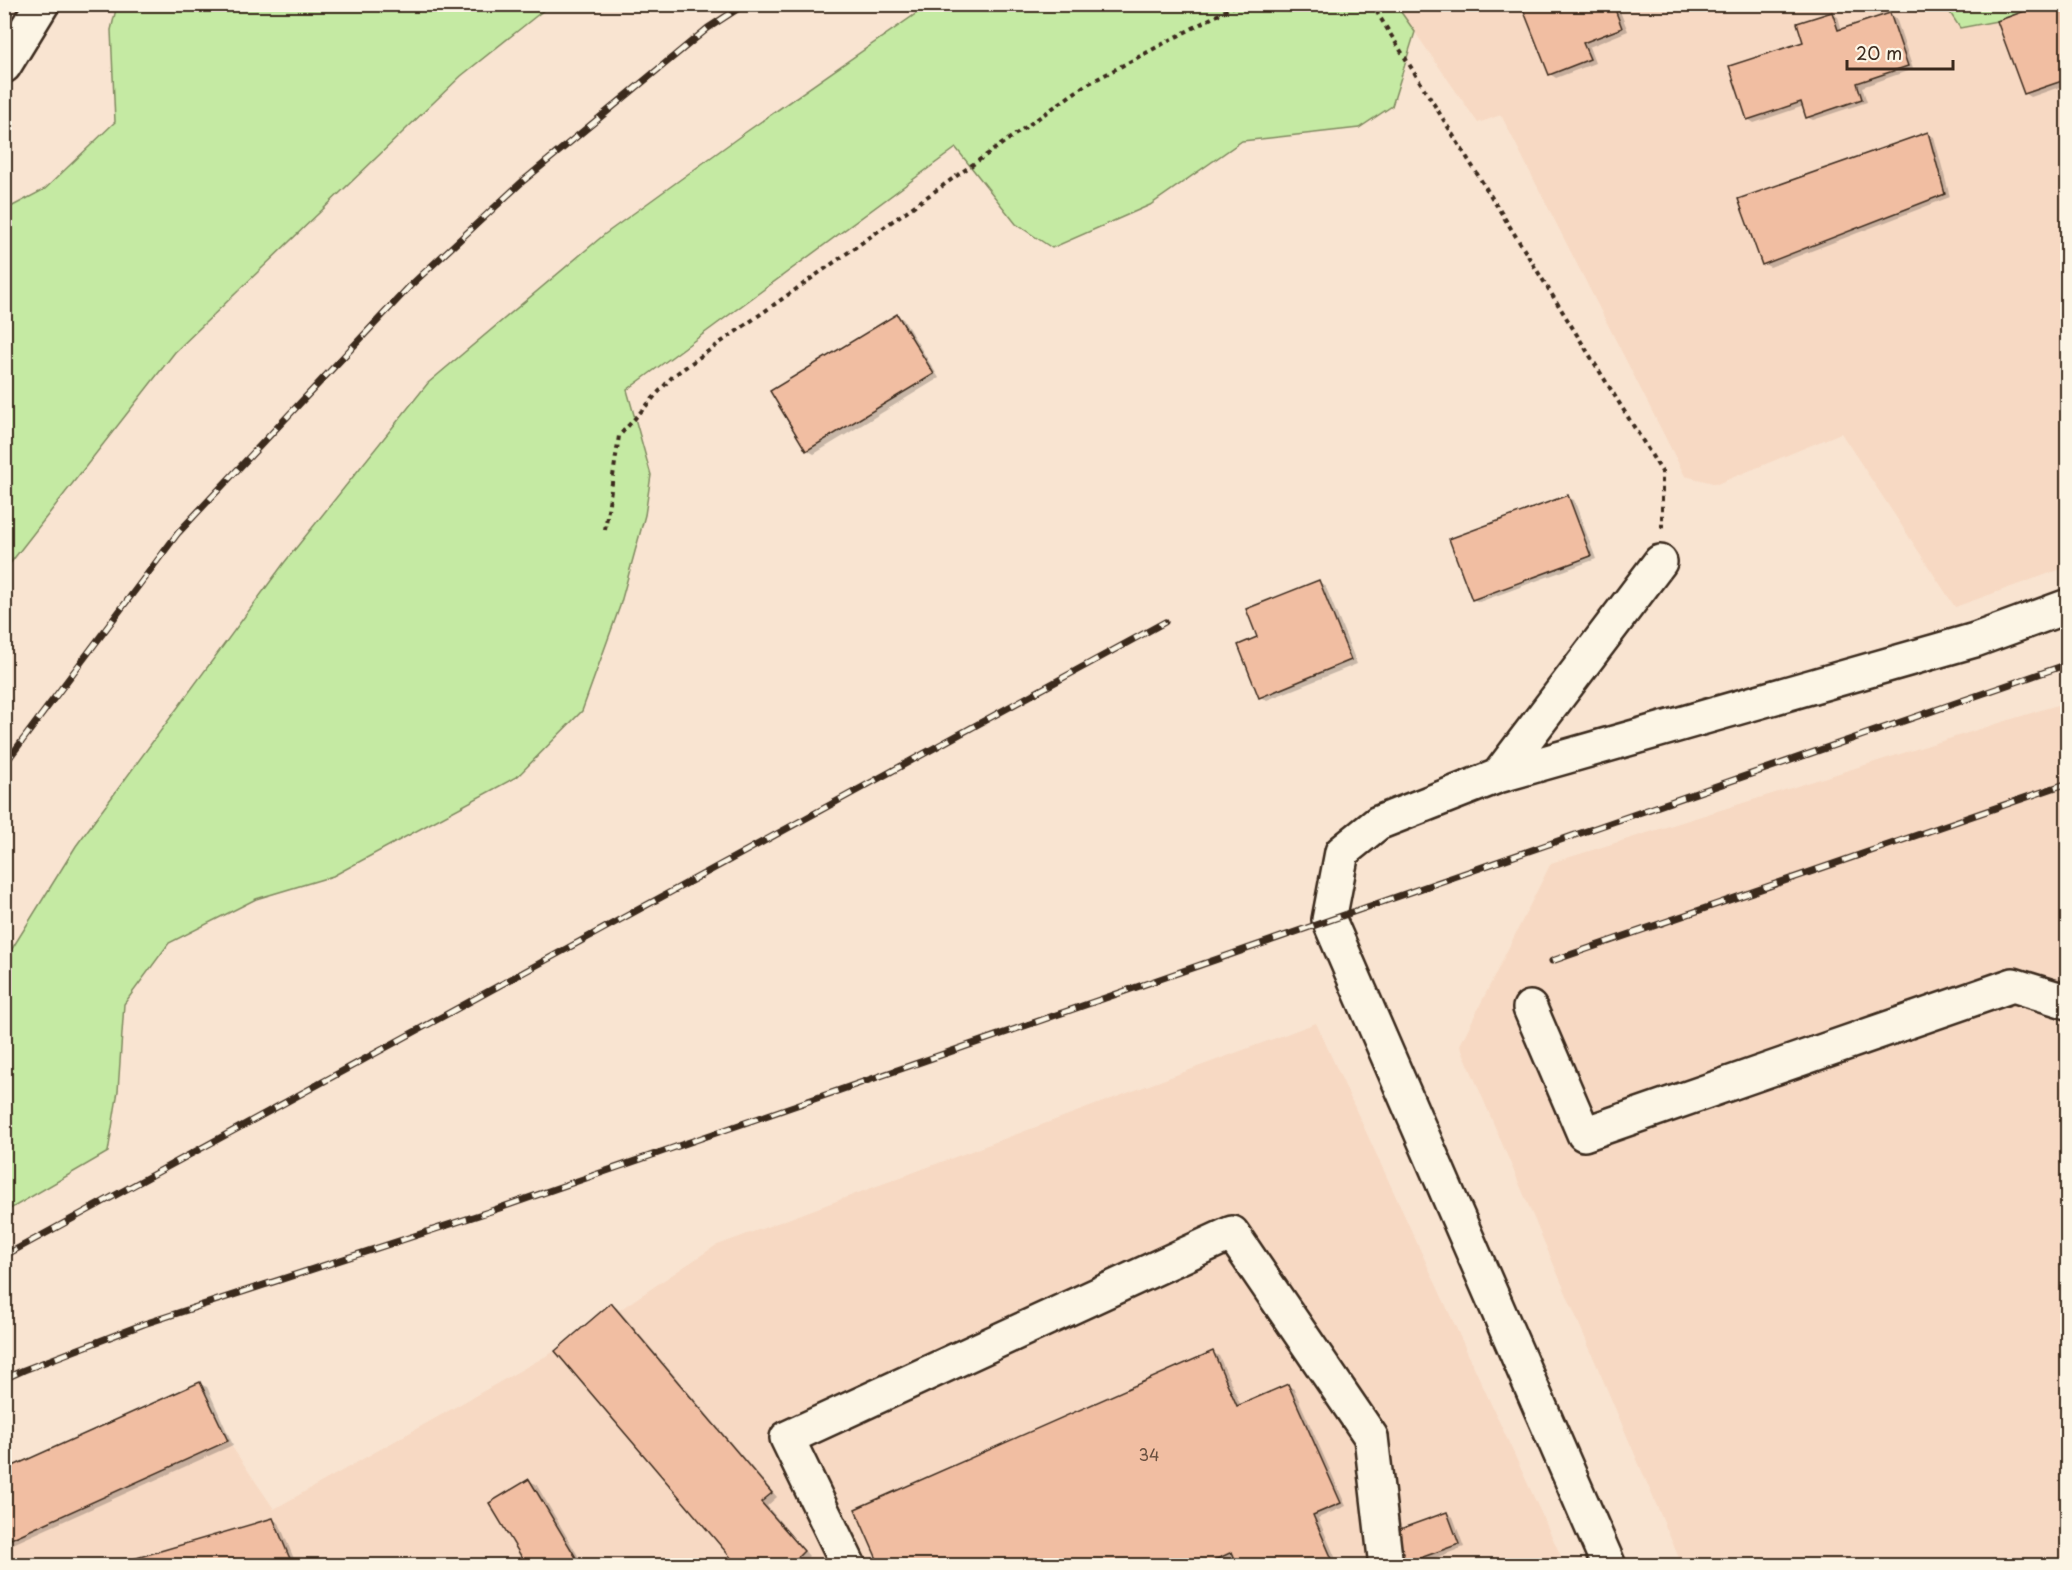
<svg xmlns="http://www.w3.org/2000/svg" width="2072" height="1570" viewBox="0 0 2072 1570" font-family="'Playpen Sans',sans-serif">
	<rect width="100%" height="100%" fill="#f9e4d1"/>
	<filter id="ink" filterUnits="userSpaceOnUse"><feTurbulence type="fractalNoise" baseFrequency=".0167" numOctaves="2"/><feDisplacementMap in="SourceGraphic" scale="12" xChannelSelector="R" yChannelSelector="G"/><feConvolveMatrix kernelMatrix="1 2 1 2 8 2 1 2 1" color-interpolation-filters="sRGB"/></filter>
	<g filter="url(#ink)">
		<path fill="#f7d9c3" d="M1945,4L1960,28L2067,5V567L1955,607L1841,433L1717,484L1685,476L1501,115L1478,123L1396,5Z
			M2067,702V1565H1682L1460,1045L1551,863Z
			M1316,1023L1565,1565H5L4,1470L200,1382L228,1441L274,1509L555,1351L611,1303L618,1311L715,1246Z"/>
		<path fill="#c5eaa3" stroke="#808a60" stroke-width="1.5" d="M930,4L1396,5L1415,32L1392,106L1359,128L1242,141L1150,205L1052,248L1016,224L956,148L627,390L651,475L645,515L620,606L582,711L518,776L333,876L256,899L169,943L124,1004L118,1091L108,1152L5,1212V960L76,846L284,563L428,383L605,234L746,132Z
			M117,5H550L461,76L175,352L5,570V210L45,189L115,122L111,30Z
			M1945,5H2044L1997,21L1960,28Z"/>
		<path fill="#0003" d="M1522,4H1617L1628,31L1589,47L1595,63L1556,78L1550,74Z
			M2068,4V84L2031,97L2025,93Z
			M1832,14L1838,17L1842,31L1890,14L1896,18L1913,69L1862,87L1867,102L1813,120L1807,117L1804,106L1754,123L1748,119L1805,43Z
			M1928,134L1934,137L1950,197L1770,267L1764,264Z
			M897,316L903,319L939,378L814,454L807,450Z
			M1568,497L1574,500L1596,559L1479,602L1473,599Z
			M1319,582L1325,585L1357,664L1267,700L1260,697L1259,638Z
			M611,1305L617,1308L777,1497L767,1506L809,1556L799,1566H739Z
			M1213,1353L1219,1356L1241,1406L1288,1386L1294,1389L1346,1506L1318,1518L1339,1566H1239L1236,1557L1215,1566H882Z
			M200,1384L207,1387L233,1445L4,1548V1472Z
			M529,1481L536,1484L584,1566H529Z
			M1447,1513L1453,1517L1464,1547L1415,1566L1402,1564Z
			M272,1519L279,1523L297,1566H114Z"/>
		<path fill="#f1bea2" stroke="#3b2a1e" stroke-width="1.5" d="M1521,4H1613L1622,28L1583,43L1590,59L1549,75Z
			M2044,4H2068V79L2024,94L1997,21Z
			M1832,12L1838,30L1890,13L1908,66L1857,83L1862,99L1806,118L1801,102L1747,120L1729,66L1803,42L1797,23Z
			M1928,132L1945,194L1762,265L1738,199Z
			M897,314L934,374L806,451L770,391Z
			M1568,495L1591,556L1472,600L1449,539Z
			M1319,580L1351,660L1259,698L1238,645L1257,637L1246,609Z
			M611,1303L772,1493L761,1502L804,1551L789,1566H738L555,1351Z
			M1213,1351L1237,1406L1288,1384L1341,1503L1313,1515L1335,1566H1238L1232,1552L1202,1566H880L855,1509Z
			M200,1382L228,1441L4,1542V1470Z
			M529,1479L581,1566H527L489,1503Z
			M1447,1512L1459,1544L1401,1565L1389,1533Z
			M273,1518L293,1566H109Z"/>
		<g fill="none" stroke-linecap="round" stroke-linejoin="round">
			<g stroke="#3b2a1e" stroke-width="38">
				<path id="minor" d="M4,66L42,4
					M1498,776L1660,562
					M1530,1008L1584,1134L2013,985L2068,1002
					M849,1566L787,1438L1232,1233L1371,1437L1386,1566
					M1609,1566L1329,920L1342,852L1378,823L1498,776L1975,640L2068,606"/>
			</g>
			<path stroke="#3b2a1e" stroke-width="4" stroke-dasharray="4.5 4.5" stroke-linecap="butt" d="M1371,4L1373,6L1662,472V529
				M605,530L619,436L673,376L1084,86L1238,4"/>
			<use href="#minor" stroke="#fcf5e5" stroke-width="33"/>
			<g stroke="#3b2a1e" stroke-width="7">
				<path id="rail" d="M4,765L178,533L410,286L523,181L708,28L745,4
					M1552,961L2068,783
					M4,1256L1165,622
					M4,1379L24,1370L144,1324L491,1211L2068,664"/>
			</g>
			<use href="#rail" stroke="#fcf5e5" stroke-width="4.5" stroke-dasharray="14" stroke-linecap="butt"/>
		</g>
	</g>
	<g text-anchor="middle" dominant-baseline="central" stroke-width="4.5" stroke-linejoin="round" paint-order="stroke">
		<g font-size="16" fill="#684f3f">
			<text x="1149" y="1454">34</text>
		</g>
	</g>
	<rect width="2072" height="1570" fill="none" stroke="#fcf5e5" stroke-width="24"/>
	<rect x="12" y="12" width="2048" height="1546" fill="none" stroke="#3b2a1e" stroke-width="2" filter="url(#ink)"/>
	<path d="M1847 60v9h106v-9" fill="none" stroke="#3b2a1e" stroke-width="3"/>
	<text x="1856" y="60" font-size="18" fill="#3b2a1e" stroke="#fcf5e5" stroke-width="4.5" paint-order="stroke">20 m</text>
</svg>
